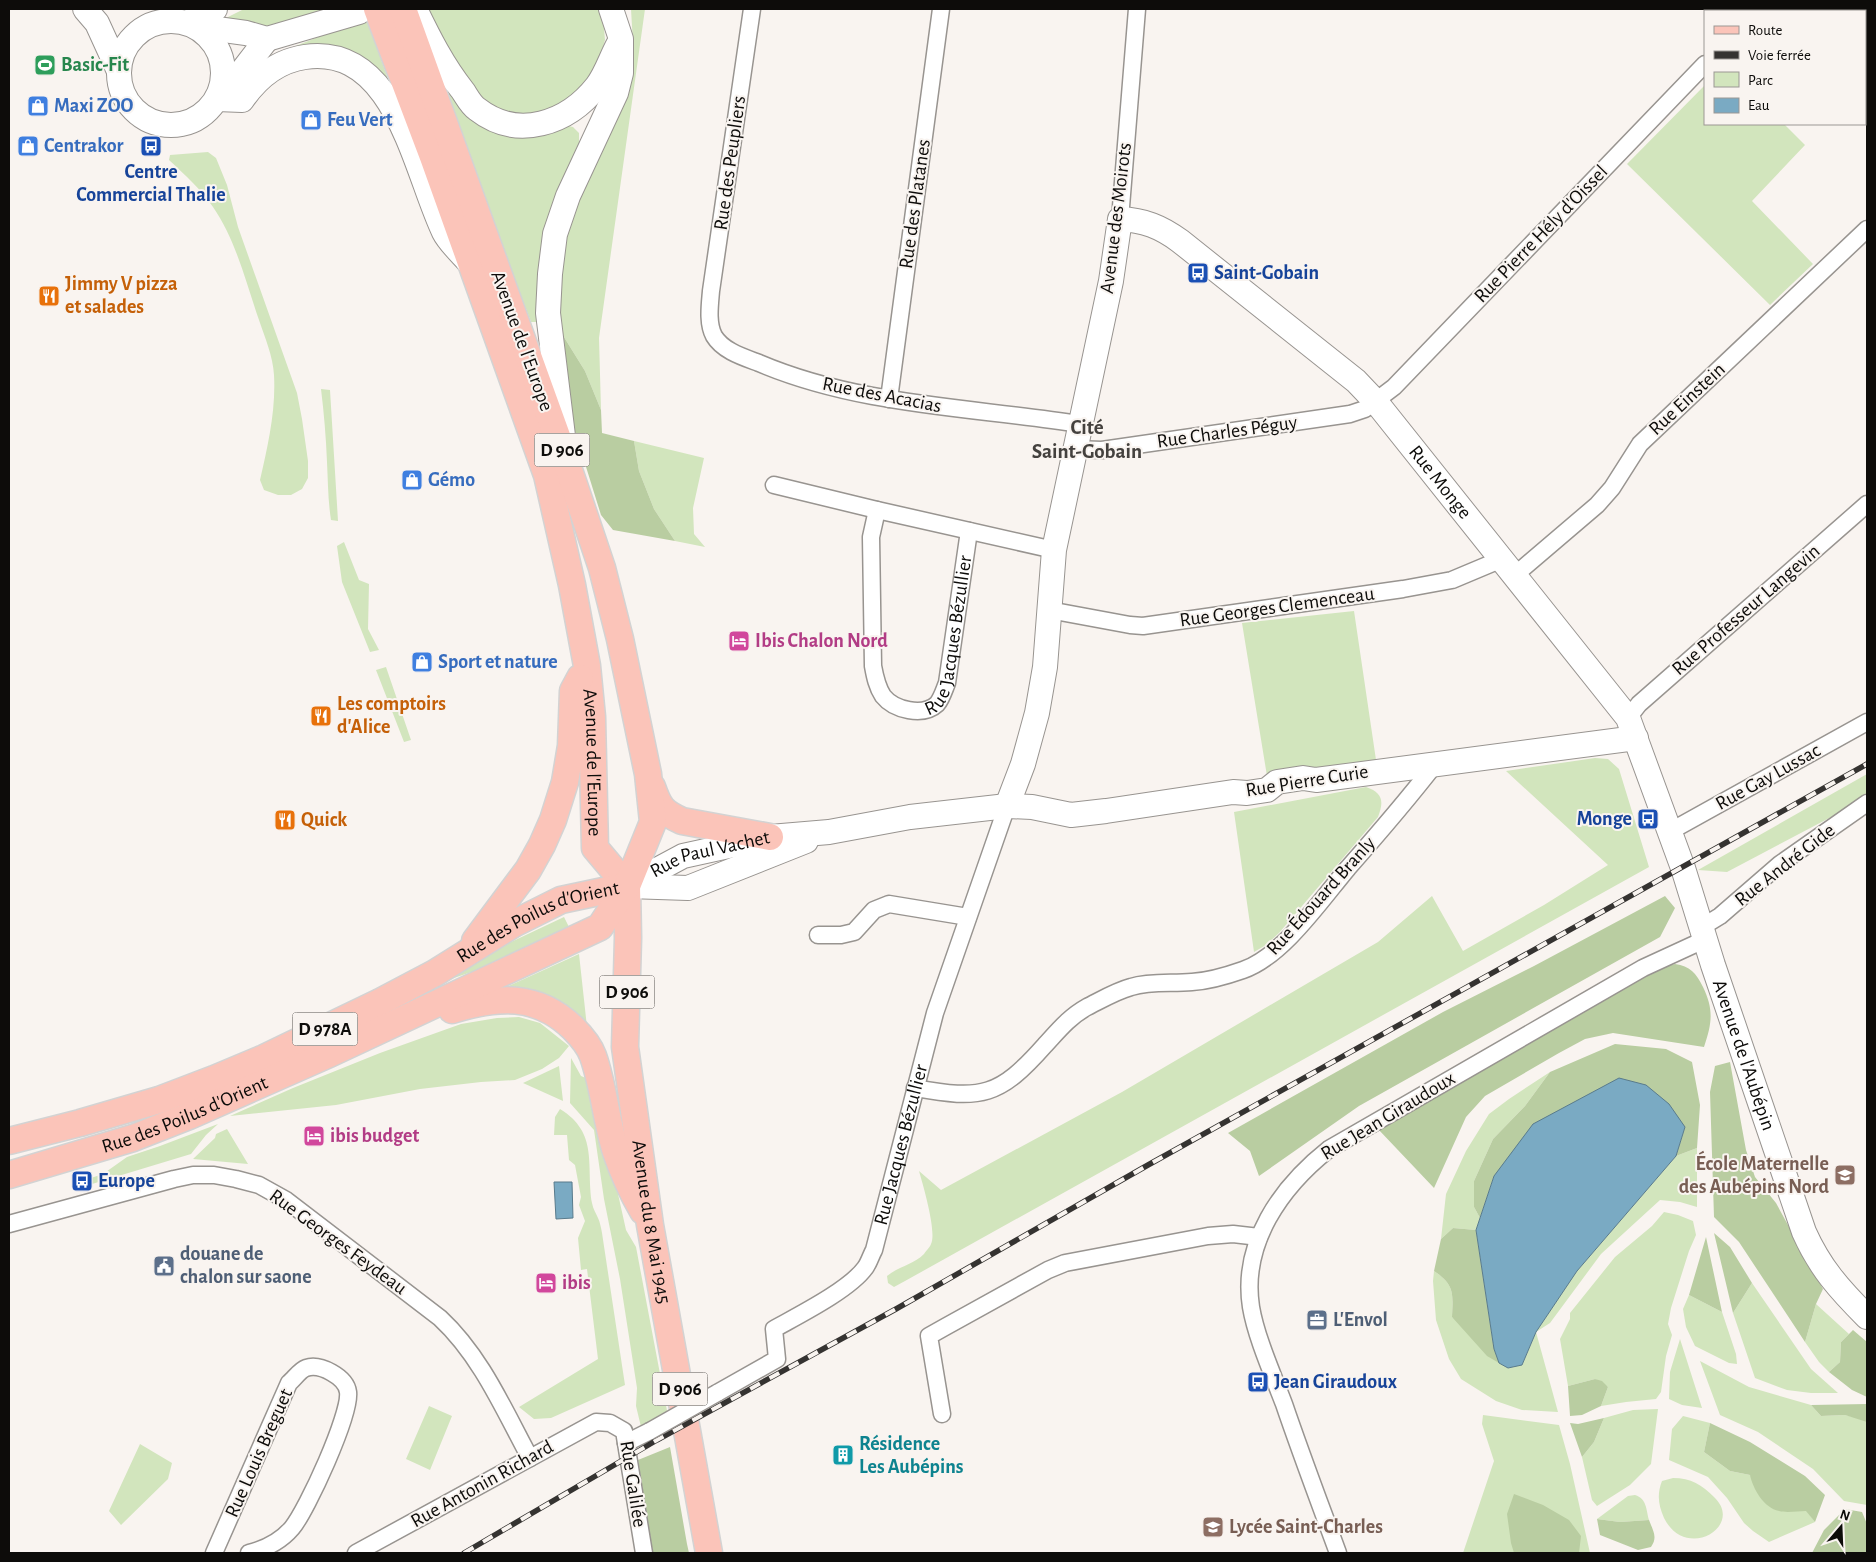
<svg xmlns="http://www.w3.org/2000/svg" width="1876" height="1562" viewBox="0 0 1876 1562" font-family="'Alegreya Sans',sans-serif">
	<rect width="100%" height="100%" fill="#f9f4f0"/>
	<path fill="#d2e5bd" d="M244,9H326L279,24L254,29L224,19Z
		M428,9H600L603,16L605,40L600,58L579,96L535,119L497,110L466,86Z
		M631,9H645L599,338L601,410L585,371L554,321L560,245L633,44Z
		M366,18L391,87L278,53Z
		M436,72L461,101L573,127L579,133V150L539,322H531Z
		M1705,85V124H1784L1805,145L1752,201L1813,264L1770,305L1627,164Z
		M208,152L216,158L227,185L238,227L297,393L302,419L308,461V478L302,489L291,495H278L264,490L260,480C268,446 276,410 274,375C273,356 265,338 259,320C246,283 236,240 213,207C201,189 185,175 169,160L170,155Z
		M321,389L330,390L338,521L331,520C328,501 328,482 327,462C326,438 324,413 321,389Z
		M634,441L704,458L693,508L694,534L705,547L675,541L654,509L639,471Z
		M344,542L359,580L369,584L368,629L379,650L370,652L342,582L337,546Z
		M1354,611L1376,760L1267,776L1242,623Z
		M386,667L411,740L404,742L376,670Z
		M1595,758L1608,759L1619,769L1649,867L905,1281L894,1287L888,1283L887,1276C899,1266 913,1265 924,1254C926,1251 930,1247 931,1244C937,1232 923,1185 919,1171L941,1190L1122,1092L1378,942L1432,896L1463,951L1544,905L1608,865L1506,771Z
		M1867,774V795L1835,815L1727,872L1698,870Z
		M1366,787C1383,793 1384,801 1378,817L1279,933L1266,945L1254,952L1234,812Z
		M564,917L569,927L489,966L451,979L511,942Z
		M579,954L587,1027L500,990Z
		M519,1017L540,1023L569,1046L559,1058L542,1069L515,1080L481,1082L420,1089L336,1105L230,1116L293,1088L380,1053L461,1024L497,1018Z
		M571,1058L581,1076L593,1081L626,1230L636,1247L668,1416L642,1431L636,1406L637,1388L620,1279L604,1199L594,1130L570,1103Z
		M559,1066L563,1101L523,1083Z
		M1550,1072L1525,1106L1493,1139L1474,1181V1207L1480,1218L1476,1230L1453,1228L1441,1239L1446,1194L1466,1151L1489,1114L1509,1099Z
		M560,1109C599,1133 586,1165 592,1203C593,1209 596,1213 598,1218C600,1222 601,1228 602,1233L625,1385L551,1418L534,1419L519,1407L598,1359L587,1269L581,1270L578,1238L585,1221L579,1205L581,1197L575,1165L569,1160L567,1135H554L555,1117Z
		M218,1124L206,1135L191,1154L92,1184L91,1178L103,1174L127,1157L160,1146Z
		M227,1129L248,1164L193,1159L215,1138L216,1134Z
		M1697,1148V1207L1680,1202L1660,1200L1601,1254L1550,1323L1536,1332L1558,1412L1522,1410L1496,1401L1461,1379L1449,1359L1436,1320L1433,1281L1434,1271C1455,1285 1453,1294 1452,1317L1522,1365L1536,1332L1577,1271L1676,1156Z
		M1664,1212L1678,1215L1693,1221L1696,1235L1689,1251L1671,1308L1668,1324L1672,1335L1666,1356L1661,1392L1656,1399L1626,1402L1601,1406L1608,1387L1595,1379L1568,1386L1560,1339L1570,1319V1313L1615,1257L1652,1226Z
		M1752,1283L1811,1369L1838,1393H1811L1787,1390L1755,1378L1733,1313Z
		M1689,1295L1722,1312L1736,1354L1737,1364L1729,1363L1695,1346L1686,1327L1683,1309Z
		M1816,1304L1849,1334L1841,1342L1840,1362L1829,1372L1819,1362L1805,1342Z
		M1680,1339L1702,1408L1682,1405L1669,1399L1670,1372Z
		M1700,1361L1749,1387L1811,1405L1821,1416L1845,1415L1867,1420V1505L1844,1501L1813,1469L1758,1432L1720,1415Z
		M429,1406L452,1416L430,1470L406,1459Z
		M1658,1409L1651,1464L1630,1485L1597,1506L1592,1500L1582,1457L1594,1442L1604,1418L1633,1410Z
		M1483,1415L1559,1425L1570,1464L1590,1553H1463L1494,1461L1482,1424Z
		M1683,1416L1710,1423L1704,1452L1730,1471L1750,1475L1779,1511H1807L1815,1522L1769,1542L1753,1531L1744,1523L1727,1498L1708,1477L1669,1460L1672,1429Z
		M140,1444L172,1463L168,1479L121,1525L109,1511Z
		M1673,1478C1691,1478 1702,1485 1714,1497C1745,1526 1686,1562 1664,1518C1658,1504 1657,1494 1662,1481Z
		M1635,1495C1647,1499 1646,1509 1649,1520L1620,1522L1597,1519L1628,1496Z"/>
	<path fill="#b9cda1" d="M554,321L585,371L601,410L602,433L634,441L639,471L654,509L675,541L613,530L601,515L564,396Z
		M1665,896L1675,908L1660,937L1359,1106L1259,1176L1250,1151L1228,1133L1443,1012L1534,966Z
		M1675,964C1690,966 1696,973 1703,987C1714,1010 1712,1023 1704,1047L1613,1033L1585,1039L1559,1053L1485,1096L1466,1117L1434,1188L1378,1129L1660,968Z
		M1615,1044L1666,1049L1692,1062L1700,1105L1697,1148L1676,1156L1685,1127L1494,1176L1480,1218L1474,1207V1181L1493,1139L1525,1106L1550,1072Z
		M1730,1062L1746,1150L1755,1177L1776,1203L1823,1289L1816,1304L1805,1342L1739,1242L1714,1217L1710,1092L1715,1066Z
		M1453,1228L1476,1230L1494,1349L1499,1363L1487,1356L1452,1317C1453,1294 1455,1285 1434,1271L1441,1239Z
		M1714,1233L1730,1247L1752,1283L1733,1313Z
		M1706,1237L1722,1312L1689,1295Z
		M1853,1330L1867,1342V1397L1852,1390L1829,1372L1840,1362L1841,1342Z
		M1595,1379L1602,1381L1608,1387L1601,1406L1582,1415L1570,1416L1568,1386Z
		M1867,1404V1422L1845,1415L1821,1416L1811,1405Z
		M1604,1418L1594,1442L1582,1457L1570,1423L1578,1424Z
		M1710,1423L1750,1442L1805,1476L1825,1495L1815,1522L1806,1511C1798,1511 1787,1513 1779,1511C1764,1508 1753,1489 1750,1475L1730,1471L1704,1452Z
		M670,1447L687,1544L689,1553H653L638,1460Z
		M1514,1494L1543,1505L1569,1520L1581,1536L1579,1553H1514L1511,1543L1507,1514Z
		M1845,1509L1862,1512L1867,1524V1553H1812L1824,1530Z
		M1597,1519L1620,1522L1649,1520C1653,1531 1658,1537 1651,1547L1638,1550L1600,1535Z"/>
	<path fill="#7aaac3" stroke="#597b8c" d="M1619,1078L1646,1085L1669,1104L1685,1127L1676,1156L1577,1271L1536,1332L1522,1365L1508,1368L1499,1363L1494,1349L1476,1230L1494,1176L1533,1124Z
		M554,1182H572L573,1218L556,1219Z"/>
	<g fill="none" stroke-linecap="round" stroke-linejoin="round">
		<g stroke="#989490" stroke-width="19">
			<g id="street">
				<path d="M752,9L711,291C710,304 707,323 714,336C723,351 743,357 759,363C860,406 972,407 1079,424"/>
				<path d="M1756,11L1758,9"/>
				<path d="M1120,219L1137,9"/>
				<path d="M889,399L941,9"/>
				<path d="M1074,449L1102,450L1350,414L1365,409L1394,387L1705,64"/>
				<path d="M774,485L877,510L1054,550"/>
				<path id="s1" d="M877,510L871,537L873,666C875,677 877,687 883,696C894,710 923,717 937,704C942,698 944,690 947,683L969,531"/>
				<path d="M1515,575L1597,505L1612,488L1640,444L1867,229"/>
				<path d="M1049,610L1130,625L1143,626L1403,589L1452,580L1502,559"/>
				<path d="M1628,718L1639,704L1867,504"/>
				<path d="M1669,832L1867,722"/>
				<path d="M1702,927L1720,916L1780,864L1867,803"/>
				<path d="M818,935H841L854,932L874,910L889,904L968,917"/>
				<path d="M915,1088C982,1100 999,1097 1045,1045C1058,1031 1069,1017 1087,1007C1101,1000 1116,991 1131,987C1151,981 1172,984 1192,982C1210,981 1226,976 1243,970C1283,956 1321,900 1348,868C1378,834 1408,799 1436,763"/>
				<path d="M9,1224L174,1179L193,1175H214L236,1179L259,1185L286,1200L440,1318C481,1356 504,1410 530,1458"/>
				<path id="s2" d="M717,1393L777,1359L774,1329C799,1315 849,1290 865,1268C869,1263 871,1255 874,1250L935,1013L1007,806"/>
				<path d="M942,1414L929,1336L945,1327L1048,1270L1065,1263L1208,1236L1233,1234L1259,1237"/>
				<path d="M626,1443L650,1431"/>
				<path d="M214,1553L289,1383C294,1379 300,1370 306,1368C320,1363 346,1377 348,1392C351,1414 307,1510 292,1528C281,1541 265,1549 249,1553"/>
				<path d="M356,1553L596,1422L610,1423L624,1431L644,1553"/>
				<path d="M1338,1553C1320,1504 1301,1454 1284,1404C1273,1375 1256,1337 1251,1307C1241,1243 1281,1187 1329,1149L1643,968L1706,939"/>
			</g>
		</g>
		<g stroke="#989490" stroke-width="26">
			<g id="secondary">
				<path d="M85,9L97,23L118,69"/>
				<path d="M415,9C429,38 443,66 463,91C467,97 471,105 477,109C518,141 568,123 597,86C606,74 611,58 618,45"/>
				<circle cx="171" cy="73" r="52"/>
				<path d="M188,23L205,11L215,9"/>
				<path d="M195,26L246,33L267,39L359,12"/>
				<path d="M220,92L243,70L267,39"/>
				<path d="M217,99L242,100C257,78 277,61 305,57C396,44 415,172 444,232C449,242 460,252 468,261"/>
				<path d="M563,436L548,313L550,274L555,234L568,196L616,93L621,73V39L611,9"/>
				<path id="s3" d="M1007,806L1023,764L1037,713L1045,667L1054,550L1111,281L1120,219C1144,220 1161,227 1180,241L1356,381L1376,402L1628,718L1683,868L1713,965L1804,1232C1820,1268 1840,1290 1867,1317"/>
				<path id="s4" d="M627,886L683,856L770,837L829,832L910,817L1007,806L1032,807L1071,815L1106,811L1233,792L1247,793L1267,790L1277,782L1303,778L1316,780L1636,738"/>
				<path d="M628,886L688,888L806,841"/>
			</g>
		</g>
		<g stroke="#d3d3d3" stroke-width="29">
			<g id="primary">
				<path id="s5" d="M377,9L433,157L547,475L572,585L587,666L592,717L595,848L627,886"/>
				<path d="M652,787C659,807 662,812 682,821L770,837"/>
				<path id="s6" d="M627,886L628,938L625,1047L650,1225L709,1553"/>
				<path d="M475,941L528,870L542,845L553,820L565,782L571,746L573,691L580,678"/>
				<path d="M452,1010C497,996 537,993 573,1028C581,1036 589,1045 593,1056C604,1087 606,1121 616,1152C623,1173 632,1192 643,1211"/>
				<path id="s7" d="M9,1141L80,1123L159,1100L214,1079L264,1058L380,1002L435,973L515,923L561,900L627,886"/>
				<path id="s8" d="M9,1175L133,1138L189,1116L329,1054L600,927L627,886L653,822L648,774L620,639L602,568L567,464L403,9"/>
			</g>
		</g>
		<use href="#street" stroke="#fff" stroke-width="16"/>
		<use href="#secondary" stroke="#fff" stroke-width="24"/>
		<use href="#primary" stroke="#fbc4b9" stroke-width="26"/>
		<g stroke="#353331" stroke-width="5.5">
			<path id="rail" d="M464,1553L657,1440L896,1309L1148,1165L1867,764"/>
		</g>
		<use href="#rail" stroke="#f9f4f0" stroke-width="4" stroke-dasharray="11" stroke-linecap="butt"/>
		<g stroke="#989490" stroke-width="19" stroke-linecap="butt">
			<path id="street-bridge" d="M650,1431L717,1393"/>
		</g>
		<use href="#street-bridge" stroke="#fff" stroke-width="16"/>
	</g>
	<defs>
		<g id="stadium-square" transform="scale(1.125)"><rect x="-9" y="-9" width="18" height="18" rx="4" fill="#2e9e5b" stroke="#f9f4f0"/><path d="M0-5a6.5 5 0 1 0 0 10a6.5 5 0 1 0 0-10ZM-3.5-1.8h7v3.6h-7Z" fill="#fff"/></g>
		<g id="shop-square" transform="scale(1.125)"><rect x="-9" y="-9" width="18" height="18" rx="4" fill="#3f7fe0" stroke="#f9f4f0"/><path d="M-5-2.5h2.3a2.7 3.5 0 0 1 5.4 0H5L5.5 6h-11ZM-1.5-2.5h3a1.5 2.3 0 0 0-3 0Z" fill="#fff"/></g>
		<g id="bus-square" transform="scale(1.125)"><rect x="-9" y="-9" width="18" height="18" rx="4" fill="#1a4fb4" stroke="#f9f4f0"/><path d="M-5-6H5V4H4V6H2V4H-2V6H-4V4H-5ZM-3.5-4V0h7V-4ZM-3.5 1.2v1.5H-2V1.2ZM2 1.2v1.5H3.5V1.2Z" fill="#fff"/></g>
		<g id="restaurant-square" transform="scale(1.125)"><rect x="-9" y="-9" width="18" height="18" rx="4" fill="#e8710a" stroke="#f9f4f0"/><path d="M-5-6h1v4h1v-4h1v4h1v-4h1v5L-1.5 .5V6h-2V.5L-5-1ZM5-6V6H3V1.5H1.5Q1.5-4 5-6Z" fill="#fff"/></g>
		<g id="hotel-square" transform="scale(1.125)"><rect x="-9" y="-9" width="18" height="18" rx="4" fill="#d1479c" stroke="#f9f4f0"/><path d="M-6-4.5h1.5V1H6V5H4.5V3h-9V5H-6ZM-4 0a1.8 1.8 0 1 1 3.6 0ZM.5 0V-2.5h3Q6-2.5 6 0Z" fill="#fff"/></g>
		<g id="school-square" transform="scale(1.125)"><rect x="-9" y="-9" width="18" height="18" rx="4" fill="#8d6e63" stroke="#f9f4f0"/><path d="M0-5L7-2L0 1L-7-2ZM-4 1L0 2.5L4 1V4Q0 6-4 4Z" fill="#fff"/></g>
		<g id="civic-square" transform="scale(1.125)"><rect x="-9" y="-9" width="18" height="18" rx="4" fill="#5c6f8a" stroke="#f9f4f0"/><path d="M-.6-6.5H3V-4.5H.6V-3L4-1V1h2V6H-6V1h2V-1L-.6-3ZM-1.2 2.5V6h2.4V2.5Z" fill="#fff"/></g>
		<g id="office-square" transform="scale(1.125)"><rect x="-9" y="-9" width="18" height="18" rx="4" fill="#5c6f8a" stroke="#f9f4f0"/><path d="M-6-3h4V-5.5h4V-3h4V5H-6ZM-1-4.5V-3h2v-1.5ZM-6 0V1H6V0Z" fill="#fff"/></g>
		<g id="building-square" transform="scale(1.125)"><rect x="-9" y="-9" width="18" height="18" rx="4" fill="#0f9aa8" stroke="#f9f4f0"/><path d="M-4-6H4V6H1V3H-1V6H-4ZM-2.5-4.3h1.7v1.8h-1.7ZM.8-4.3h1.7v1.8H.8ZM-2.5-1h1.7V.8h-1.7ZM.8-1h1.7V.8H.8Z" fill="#fff"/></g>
	</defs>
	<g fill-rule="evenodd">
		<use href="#stadium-square" x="45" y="65"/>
		<use href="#shop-square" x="38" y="106"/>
		<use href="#shop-square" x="311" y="120"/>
		<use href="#shop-square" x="28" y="146"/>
		<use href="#bus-square" x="151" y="146"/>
		<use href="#bus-square" x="1198" y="273"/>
		<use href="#restaurant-square" x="49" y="296"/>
		<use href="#shop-square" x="412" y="480"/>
		<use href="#hotel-square" x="739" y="641"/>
		<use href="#shop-square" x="422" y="662"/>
		<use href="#restaurant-square" x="321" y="716"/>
		<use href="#bus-square" x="1648" y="819"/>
		<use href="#restaurant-square" x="285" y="820"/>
		<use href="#hotel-square" x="314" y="1136"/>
		<use href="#school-square" x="1845" y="1175"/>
		<use href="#bus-square" x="82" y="1181"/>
		<use href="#civic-square" x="164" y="1266"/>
		<use href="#hotel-square" x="546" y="1283"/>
		<use href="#office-square" x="1317" y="1320"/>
		<use href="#bus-square" x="1258" y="1382"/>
		<use href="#building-square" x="843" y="1455"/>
		<use href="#school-square" x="1213" y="1527"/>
	</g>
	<g text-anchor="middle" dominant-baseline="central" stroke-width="4" stroke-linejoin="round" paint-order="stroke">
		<g fill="#f9f4f0" stroke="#54524f" stroke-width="1">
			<rect x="534.5" y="433.5" width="55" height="33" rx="4"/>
			<rect x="599.5" y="975.5" width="55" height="33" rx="4"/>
			<rect x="292.5" y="1012.5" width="65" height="33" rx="4"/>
			<rect x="652.5" y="1372.5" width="55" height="33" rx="4"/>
		</g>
		<g font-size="19" font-weight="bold" fill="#0d0c0a">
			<text x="562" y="450">D 906</text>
			<text x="627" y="992">D 906</text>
			<text x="325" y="1029">D 978A</text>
			<text x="680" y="1389">D 906</text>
		</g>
		<g font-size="20" font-weight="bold" fill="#27864d" stroke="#f9f4f0" text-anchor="start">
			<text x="61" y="65">Basic-Fit</text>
		</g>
		<g font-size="20" font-weight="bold" fill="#366cbe" stroke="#f9f4f0" text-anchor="start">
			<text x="54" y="106">Maxi ZOO</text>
			<text x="327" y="120">Feu Vert</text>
			<text x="44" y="146">Centrakor</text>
			<text x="428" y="480">Gémo</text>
			<text x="438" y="662">Sport et nature</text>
		</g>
		<g font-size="20" fill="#0d0c0a" stroke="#f9f4f0">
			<text transform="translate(730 163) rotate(-82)">Rue des Peupliers</text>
			<text transform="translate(915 204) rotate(-82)">Rue des Platanes</text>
			<text transform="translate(1116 218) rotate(-83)">Avenue des Moirots</text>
			<text transform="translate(1541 234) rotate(-46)">Rue Pierre Hély d'Oissel</text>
			<text transform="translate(522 341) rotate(70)">Avenue de l'Europe</text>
			<text transform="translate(882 395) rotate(11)">Rue des Acacias</text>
			<text transform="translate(1687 399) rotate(-43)">Rue Einstein</text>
			<text transform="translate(1227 432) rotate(-8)">Rue Charles Péguy</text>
			<text stroke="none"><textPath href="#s3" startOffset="1021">Rue Monge</textPath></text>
			<text transform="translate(1277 607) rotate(-8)">Rue Georges Clemenceau</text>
			<text transform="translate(1746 610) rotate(-41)">Rue Professeur Langevin</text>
			<text stroke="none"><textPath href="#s1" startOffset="318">Rue Jacques Bézullier</textPath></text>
			<text stroke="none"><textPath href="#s5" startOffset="788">Avenue de l'Europe</textPath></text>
			<text transform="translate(1768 777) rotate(-29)">Rue Gay Lussac</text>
			<text transform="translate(1307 781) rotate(-9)">Rue Pierre Curie</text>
			<text stroke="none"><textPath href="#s4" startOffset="90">Rue Paul Vachet</textPath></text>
			<text transform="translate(1785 865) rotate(-38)">Rue André Gide</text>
			<text transform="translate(1321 896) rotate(-48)">Rue Édouard Branly</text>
			<text stroke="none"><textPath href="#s7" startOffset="576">Rue des Poilus d'Orient</textPath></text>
			<text stroke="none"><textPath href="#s3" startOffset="1679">Avenue de l'Aubépin</textPath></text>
			<text stroke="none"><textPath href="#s8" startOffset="186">Rue des Poilus d'Orient</textPath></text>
			<text transform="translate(1388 1116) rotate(-31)">Rue Jean Giraudoux</text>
			<text stroke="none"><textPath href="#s2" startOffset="338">Rue Jacques Bézullier</textPath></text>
			<text stroke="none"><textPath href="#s6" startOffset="338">Avenue du 8 Mai 1945</textPath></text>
			<text transform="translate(338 1242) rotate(36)">Rue Georges Feydeau</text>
			<text transform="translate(259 1453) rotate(-66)">Rue Louis Breguet</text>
			<text transform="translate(482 1484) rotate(-29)">Rue Antonin Richard</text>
			<text transform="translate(633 1484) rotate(81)">Rue Galilée</text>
		</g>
		<g font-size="20" font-weight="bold" fill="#164399" stroke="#f9f4f0" text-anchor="start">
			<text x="151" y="172" text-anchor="middle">Centre<tspan x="151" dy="23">Commercial Thalie</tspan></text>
			<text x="1214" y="273">Saint-Gobain</text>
			<text x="1632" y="819" text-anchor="end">Monge</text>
			<text x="98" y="1181">Europe</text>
			<text x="1274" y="1382">Jean Giraudoux</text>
		</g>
		<g font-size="20" font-weight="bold" fill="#c56008" stroke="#f9f4f0" text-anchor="start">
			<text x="65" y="284">Jimmy V pizza<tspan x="65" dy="23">et salades</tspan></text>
			<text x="337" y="704">Les comptoirs<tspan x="337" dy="23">d'Alice</tspan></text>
			<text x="301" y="820">Quick</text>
		</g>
		<g font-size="20" font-weight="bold" fill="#b23c85" stroke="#f9f4f0" text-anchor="start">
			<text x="755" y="641">Ibis Chalon Nord</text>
			<text x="330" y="1136">ibis budget</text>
			<text x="562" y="1283">ibis</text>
		</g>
		<g font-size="20" font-weight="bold" fill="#785e54" stroke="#f9f4f0" text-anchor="end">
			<text x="1829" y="1164">École Maternelle<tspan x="1829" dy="23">des Aubépins Nord</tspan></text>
			<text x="1229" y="1527" text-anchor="start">Lycée Saint-Charles</text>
		</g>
		<g font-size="20" font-weight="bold" fill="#4e5e75" stroke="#f9f4f0" text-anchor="start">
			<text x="180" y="1254">douane de<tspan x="180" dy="23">chalon sur saone</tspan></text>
			<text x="1333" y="1320">L'Envol</text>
		</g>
		<g font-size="20" font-weight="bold" fill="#0d838f" stroke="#f9f4f0" text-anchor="start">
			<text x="859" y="1444">Résidence<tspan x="859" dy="23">Les Aubépins</tspan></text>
		</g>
		<g font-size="21" font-weight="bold" fill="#44413e" stroke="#f9f4f0">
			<text x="1087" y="427">Cité<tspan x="1087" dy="24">Saint-Gobain</tspan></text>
		</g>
	</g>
	<rect width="1876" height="1562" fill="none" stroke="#0d0c0a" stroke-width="20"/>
	<rect x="1704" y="10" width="162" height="115" fill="#f9f4f0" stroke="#9b9794"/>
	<rect x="1714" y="26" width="25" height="8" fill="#fbc4b9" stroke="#9b9794"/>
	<text x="1748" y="35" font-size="15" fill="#0d0c0a">Route</text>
	<rect x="1714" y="51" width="25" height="8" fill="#353331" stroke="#9b9794"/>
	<text x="1748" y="60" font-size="15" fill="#0d0c0a">Voie ferrée</text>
	<rect x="1714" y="72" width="25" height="15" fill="#d2e5bd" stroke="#9b9794"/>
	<text x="1748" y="85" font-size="15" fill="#0d0c0a">Parc</text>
	<rect x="1714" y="98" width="25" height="15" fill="#7aaac3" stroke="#9b9794"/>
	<text x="1748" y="110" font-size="15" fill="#0d0c0a">Eau</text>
	<g transform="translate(1841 1527) rotate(19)" stroke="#f9f4f0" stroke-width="4" paint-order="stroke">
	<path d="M0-4L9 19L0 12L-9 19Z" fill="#0d0c0a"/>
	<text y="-8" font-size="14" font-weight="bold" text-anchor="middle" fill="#0d0c0a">N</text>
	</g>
</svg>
